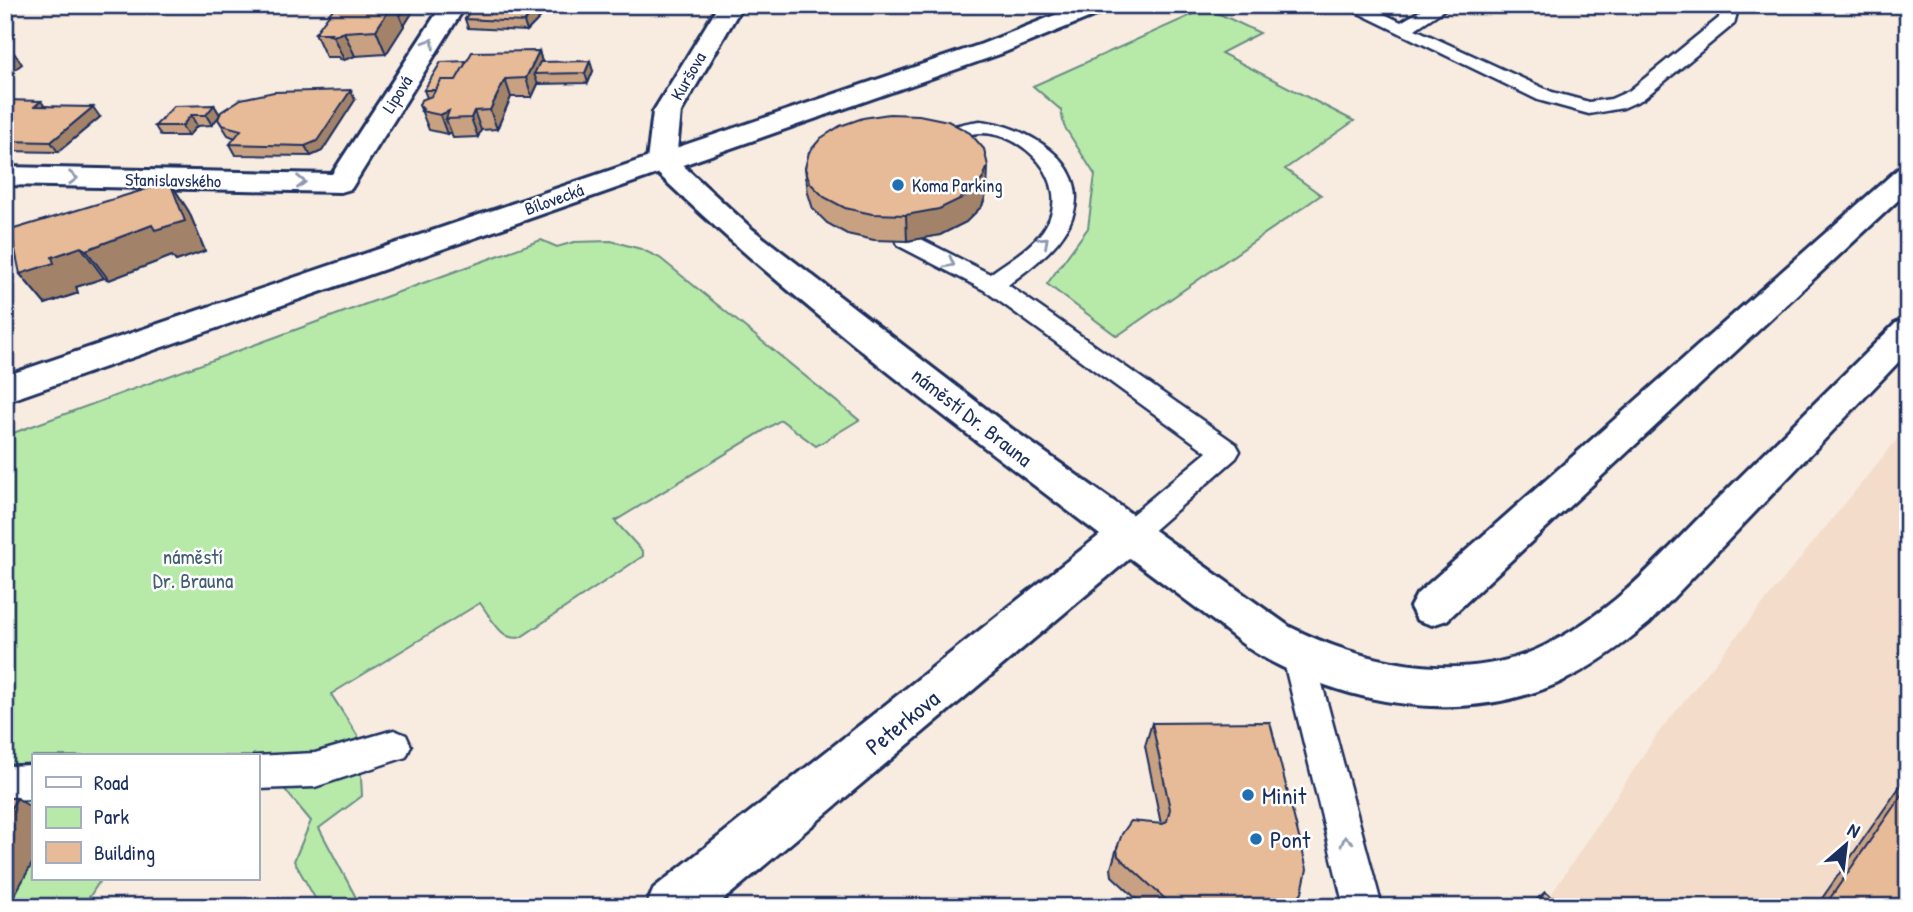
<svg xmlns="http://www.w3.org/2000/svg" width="1913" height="912" viewBox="0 0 1913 912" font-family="'Patrick Hand',sans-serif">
	<rect width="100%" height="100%" fill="#f8ebe0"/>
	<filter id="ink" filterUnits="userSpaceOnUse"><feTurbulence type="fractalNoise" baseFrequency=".0143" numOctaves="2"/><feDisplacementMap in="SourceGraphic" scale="14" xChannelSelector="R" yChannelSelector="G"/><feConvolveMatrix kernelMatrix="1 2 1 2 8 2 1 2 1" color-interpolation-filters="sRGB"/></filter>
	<g filter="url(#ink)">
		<path fill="#f3ddca" d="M1908,426V907H1543L1658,733Z"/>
		<path fill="#b7e9a9" stroke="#698c84" stroke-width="2" d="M1207,8L1260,33L1221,53L1354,121L1285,169L1321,195L1117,336L1047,284L1088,228L1095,175L1064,126L1061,110L1033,86Z
			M541,240L557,247L574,242L611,241L641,249L660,258L859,420L816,446L781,420L615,521L643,552V556L521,637C502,643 491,617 480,603L331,694L359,738L362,796L319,828L361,907H320L294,861L311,821L257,756H33V879H101L83,907H5V436Z"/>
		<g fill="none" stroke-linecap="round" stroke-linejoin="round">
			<g stroke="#1b2f5e" stroke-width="5">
				<path id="service" d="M1342,5H1365L1401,22L1430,5H1451L1415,29L1552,92L1589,102L1611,99L1629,91L1719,18L1721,5H1739L1734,24L1643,99L1623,108L1589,114L1538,100Z
					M980,121C1023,125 1091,161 1073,215C1063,246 1032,266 1008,285L1236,444L1240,451L1236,458L1140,542L1129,546L1118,542L1114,534L1118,526L1207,452L984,290L899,246L896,241L899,236H915L990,274C1009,260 1035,246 1047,224C1071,181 1024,132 980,133C963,133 949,145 934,149L927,147L924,143C935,129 963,123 980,121Z
					M1298,640L1310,644L1314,654L1382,907H1344L1282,654L1286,644Z
					M394,730L406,735L411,746L406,757L315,787L257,789V756H254L315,753Z
					M33,765V799L5,800V766Z"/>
			</g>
			<g stroke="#1b2f5e" stroke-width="6">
				<path id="pedestrian" d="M1908,166V191L1447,620L1432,625L1417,620L1410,607L1417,594L1898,169Z"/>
			</g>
			<g stroke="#1b2f5e" stroke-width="6">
				<path id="minor" d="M442,5H466L351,189L341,192L5,185V167L332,174Z
					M708,5L742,6L681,112L676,159L752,229L1012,429L1290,627C1360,662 1450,682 1526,654C1558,642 1590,620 1616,599C1650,571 1680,536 1711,506C1773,445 1834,384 1896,323L1908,320V352L1649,623C1621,646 1590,669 1556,684C1461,725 1350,706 1261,656C1246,648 1232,635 1219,625C1189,602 1159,580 1130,558L715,907H646L654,888L1100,535C945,418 791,301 651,167L647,161L653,112L715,11Z"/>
			</g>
			<g stroke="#1b2f5e" stroke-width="6">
				<path id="tertiary" d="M1080,5H1112L1108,10L1000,54L5,402V376L982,44Z"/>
			</g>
			<use href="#service" fill="#fff" fill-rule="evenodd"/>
			<use href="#pedestrian" fill="#fff" fill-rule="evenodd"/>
			<use href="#minor" fill="#fff" fill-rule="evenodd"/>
			<use href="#tertiary" fill="#fff" fill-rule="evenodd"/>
		</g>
		<path fill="#c7a182" stroke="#1b2f5e" stroke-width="2" d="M417,5L386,54L355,56L344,60L340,59L339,57H326L315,33Z
			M552,5L527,31L468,28L465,19Z
			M539,51L542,62L593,71L588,83L538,84L532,97H511L497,129L481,130L478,137L453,138L451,132L447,134L429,130L419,105L427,98L424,90L467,61Z
			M5,100L45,106L100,117L58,152L5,151Z
			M355,100L322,151L311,156L236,155L230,144L235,138L228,135L218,119L219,116L212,125L197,126L188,136H161L155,126L214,105L220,115Z
			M805,168L987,192L982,206L966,222L940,235L907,241L874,240L847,234L827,223L813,209L808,193Z
			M170,182L189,212L205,251L176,261L172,256L109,280L104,278L76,287L78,293L45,304L20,274Z
			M1152,723L1292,907H1145L1112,876L1111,868L1117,848L1161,824L1145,746Z
			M1908,775V907H1816Z
			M1545,892L1564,907H1531L1536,900Z"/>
		<path fill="#a2836a" stroke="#1b2f5e" stroke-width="2" d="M392,5H395L404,26L386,54L376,30Z
			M407,5H417L404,26L400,16Z
			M540,5H552L527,31L524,22Z
			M344,32L355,56L344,60L333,36Z
			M9,46L22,64L5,77V48Z
			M539,51L544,70L534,74L538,84L532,97L526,78Z
			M590,61L593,71L588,83L585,73Z
			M505,79L511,97L497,129L490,110Z
			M351,90L355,100L322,151L311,156L305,146Z
			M41,101L48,111L35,106Z
			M214,105L220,115L212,125L206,115Z
			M93,107L100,117L58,152L51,142Z
			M449,111L446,119L451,132L447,134L440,115Z
			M474,111L481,130L478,137L471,118Z
			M191,115L197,126L188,136L182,126Z
			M988,166L987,192L982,206L966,222L940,235L907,241L906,215Z
			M170,182L189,212L205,251L176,261L172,256L109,280L86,250L152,225Z
			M81,247L104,278L76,287L78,293L45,304L20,274L52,257Z
			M17,798L33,809V862L8,907H5V817Z"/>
		<path fill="#e7bb97" stroke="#1b2f5e" stroke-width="2" d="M336,5H392L376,30L344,32L333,36L329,35L331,33H315Z
			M395,5H407L400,16Z
			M473,5H540L524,22L465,19Z
			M539,51L526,78L505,79L490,110L474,111L471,118L446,119L449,111L440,115L421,111L423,109L419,105L421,100L432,96L441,80H456L472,52Z
			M467,61L456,80H441L436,90H424L441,62Z
			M590,61L585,73L534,74L540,62Z
			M351,90L317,141L305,146L230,144L241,130L222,125L218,119L221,112L241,99L274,92Z
			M5,100L41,101L35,106L93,107L51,142L5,141Z
			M214,105L206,115H191L182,126H155L174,106Z
			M889,114L919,115L948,121L970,133L984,149L988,166L982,180L966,196L939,209L906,215L872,214L845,208L824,197L810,183L805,168L809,152L821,138L840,126L863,118Z
			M170,182L185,221L155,230L152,225L86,250L81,247L52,257L54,263L20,274L11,230Z
			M1270,722L1307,869L1302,892L1290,907H1174L1118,856L1117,848L1122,834L1131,821L1163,824L1167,821L1170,809L1152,723Z
			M1908,786V907H1824Z
			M5,798H17L5,817Z
			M1545,892L1564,907H1535Z"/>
		<defs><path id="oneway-chevron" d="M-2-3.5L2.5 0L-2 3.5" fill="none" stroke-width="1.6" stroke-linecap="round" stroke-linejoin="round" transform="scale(1.75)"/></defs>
		<g stroke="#8d97ae">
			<use href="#oneway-chevron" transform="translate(430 43) rotate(-58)"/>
			<use href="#oneway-chevron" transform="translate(73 178) rotate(1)"/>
			<use href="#oneway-chevron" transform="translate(301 182) rotate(1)"/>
			<use href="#oneway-chevron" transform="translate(1044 241) rotate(-42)"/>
			<use href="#oneway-chevron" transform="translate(950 263) rotate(28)"/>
			<use href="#oneway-chevron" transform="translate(1346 841) rotate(-105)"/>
		</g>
	</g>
	<g fill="#1f6fb2" stroke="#fff" stroke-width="2.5">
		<circle cx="898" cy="185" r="7"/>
		<circle cx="1248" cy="795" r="7"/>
		<circle cx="1256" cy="839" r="7"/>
	</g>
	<g text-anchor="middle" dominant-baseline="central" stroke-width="5" stroke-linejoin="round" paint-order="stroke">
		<g font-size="18" fill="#1b2f5e" stroke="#fff">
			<text transform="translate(688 76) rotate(-60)">Kuršova</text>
			<text transform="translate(397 94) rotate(-58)">Lipová</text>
			<text transform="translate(173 180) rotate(1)">Stanislavského</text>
			<text transform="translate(554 199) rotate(-20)">Bílovecká</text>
		</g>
		<g font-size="18" fill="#1b2f5e" stroke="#fff" text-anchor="start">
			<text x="912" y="185">Koma Parking</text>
		</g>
		<g font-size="21" fill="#1b2f5e" stroke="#fff">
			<text transform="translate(972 417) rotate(38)">náměstí Dr. Brauna</text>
		</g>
		<g font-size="21" fill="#425e71" stroke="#fff">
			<text x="193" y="556">náměstí<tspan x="193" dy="24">Dr. Brauna</tspan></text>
		</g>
		<g font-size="24" fill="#1b2f5e" stroke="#fff">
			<text transform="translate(902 722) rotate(-39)">Peterkova</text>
		</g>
		<g font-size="24" fill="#1b2f5e" stroke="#fff" text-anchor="start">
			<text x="1262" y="795">Minit</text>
			<text x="1270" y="839">Pont</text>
		</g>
	</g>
	<rect width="1913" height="912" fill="none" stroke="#fff" stroke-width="28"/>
	<rect x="14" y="14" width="1885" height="884" fill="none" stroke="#1b2f5e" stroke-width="2.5" filter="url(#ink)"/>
	<rect x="32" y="754" width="228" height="126" fill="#ffffff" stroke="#a4acbf" stroke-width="2"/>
	<rect x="46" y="777" width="35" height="10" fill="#ffffff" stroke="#a4acbf" stroke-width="2"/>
	<text x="94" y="790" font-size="21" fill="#1b2f5e">Road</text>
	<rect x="46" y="807" width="35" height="21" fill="#b7e9a9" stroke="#a4acbf" stroke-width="2"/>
	<text x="94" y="824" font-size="21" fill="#1b2f5e">Park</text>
	<rect x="46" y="842" width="35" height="21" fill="#e7bb97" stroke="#a4acbf" stroke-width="2"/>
	<text x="94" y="860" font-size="21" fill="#1b2f5e">Building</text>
	<g transform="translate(1846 845) rotate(28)" stroke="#ffffff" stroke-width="5" paint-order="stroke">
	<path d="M0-5L12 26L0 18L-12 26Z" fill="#1b2f5e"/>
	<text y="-10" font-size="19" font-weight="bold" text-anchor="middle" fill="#1b2f5e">N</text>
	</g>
</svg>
